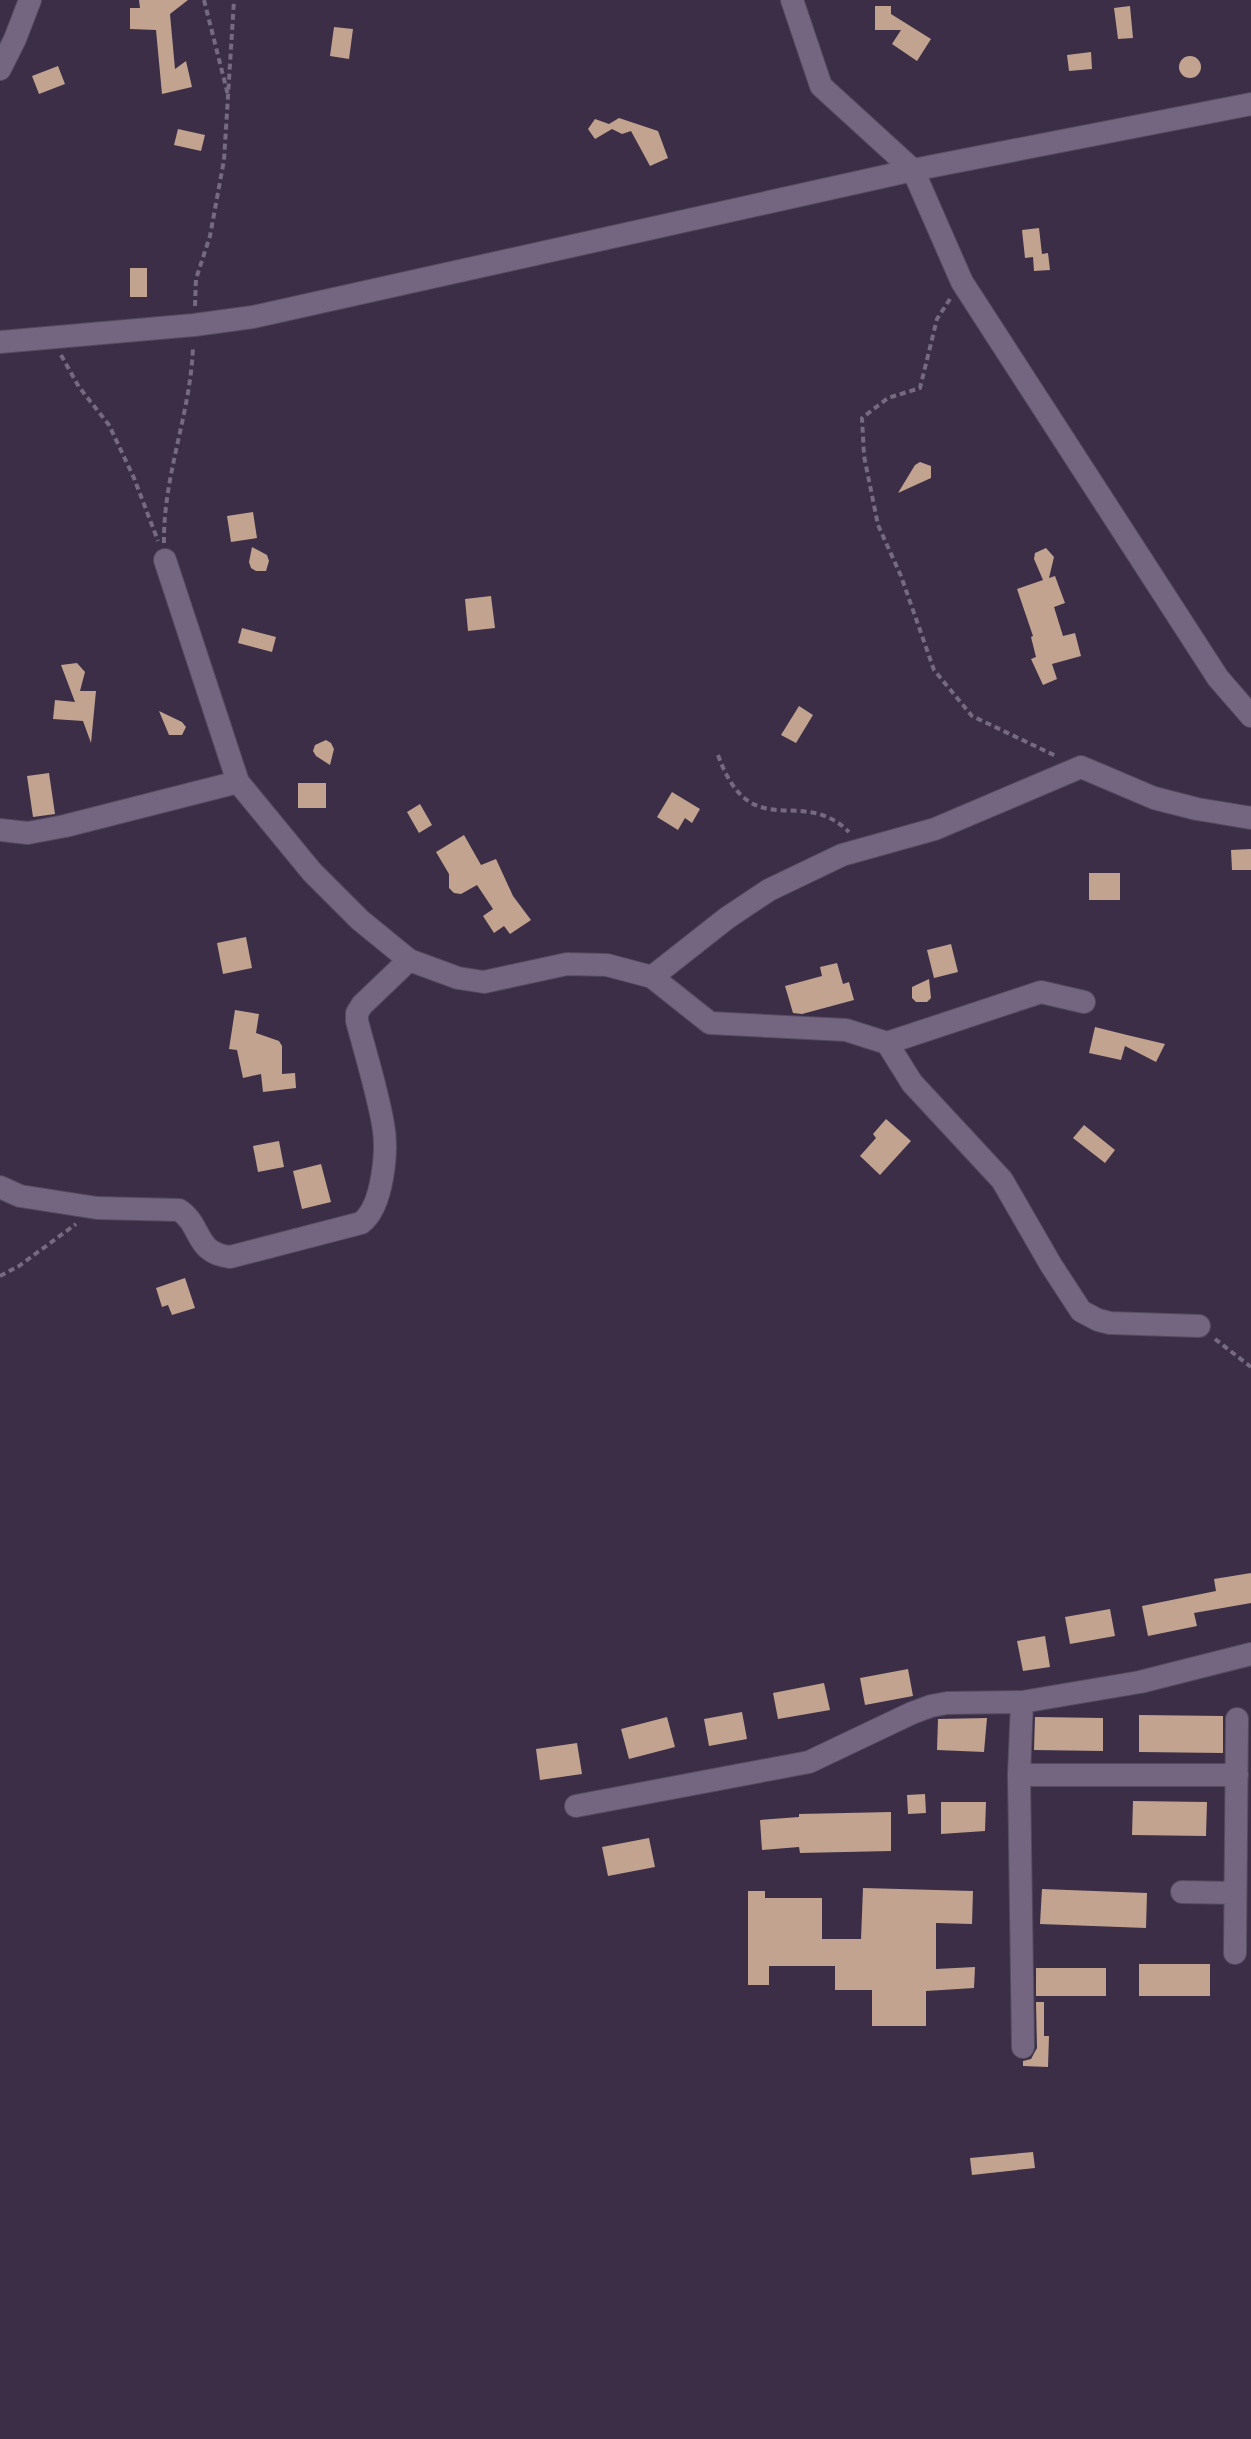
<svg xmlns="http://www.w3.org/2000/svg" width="1251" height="2439" viewBox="0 0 1251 2439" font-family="Mulish,sans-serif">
	<rect width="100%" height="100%" fill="#3b2e46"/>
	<path fill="#c2a390" d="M139,0H188L170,14L175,69L186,61L192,87L162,94L156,30L130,29V8H140Z
		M875,6H891V14L931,39L917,61L892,44L901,30H875Z
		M1130,6L1133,38L1118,39L1114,8Z
		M334,27L353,29L349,59L330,56Z
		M1091,52L1092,69L1069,71L1067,55Z
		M1179 67a11 11 0 1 1 22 0a11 11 0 1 1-22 0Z
		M58,66L65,84L39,94L32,76Z
		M619,118L658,131L668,158L650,166L631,131L622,134L612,129L595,139L588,129L595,119L609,124Z
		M178,129L205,135L201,151L174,145Z
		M1039,228L1042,254L1048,253L1050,270L1034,271L1033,257L1025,258L1022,230Z
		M130,268H147V297H130Z
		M920,462L931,466V478L898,493L915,465Z
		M253,512L257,538L231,542L227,516Z
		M252,547L267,555L269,561L266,571H256L251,568L249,562Z
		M1046,548L1054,557L1049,578L1055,576L1065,603L1054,607L1063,636L1075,633L1081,656L1052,664L1057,679L1043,685L1031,659L1036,657L1031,637L1033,636L1017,589L1043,580L1034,559L1035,553Z
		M491,596L495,628L468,631L465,599Z
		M242,628L276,637L272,652L238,643Z
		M77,663L85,672L80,691H96L91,743L83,721L53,719L55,700L75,702L61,665Z
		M799,706L813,715L796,743L781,735Z
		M159,711L182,722L186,727L182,735H169Z
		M326,740L331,743L334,749L330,765L316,756L313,751L315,745Z
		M49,773L55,814L33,817L27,776Z
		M298,783H326V808H298Z
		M672,792L700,809L692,823L685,818L678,830L657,817Z
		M420,804L432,825L419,833L407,812Z
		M464,835L481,865L496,859L513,896L531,920L510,934L504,926L494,933L483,916L493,909L477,885L461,894L454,893L449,888V874L436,852Z
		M1251,849V870H1232L1231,850Z
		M1089,873H1120V900H1089Z
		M246,937L252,968L223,974L217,943Z
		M951,944L958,972L934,978L927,950Z
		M837,963L843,984L849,982L854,1000L802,1014L793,1013L785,986L822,976L820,967Z
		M929,979L931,998L927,1002H916L912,998V987Z
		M235,1010L259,1014L256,1033L279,1041L282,1046V1074L295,1073L296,1088L263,1092L261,1074L243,1078L237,1050L229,1049Z
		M1095,1027L1127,1035L1165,1044L1156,1062L1125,1046L1121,1060L1089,1053Z
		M886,1119L911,1141L880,1175L860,1156L876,1138L873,1134Z
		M1084,1125L1115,1150L1105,1163L1073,1138Z
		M279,1141L284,1167L258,1172L253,1146Z
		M321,1164L331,1202L302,1209L293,1171Z
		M185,1278L195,1308L172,1315L168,1305L162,1307L156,1288Z
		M1251,1573V1603L1194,1613L1197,1626L1148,1636L1142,1606L1216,1591L1214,1579Z
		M1110,1609L1115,1636L1070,1644L1065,1617Z
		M1045,1636L1050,1667L1023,1671L1017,1641Z
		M908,1669L913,1696L865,1705L860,1678Z
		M824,1683L830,1710L778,1719L773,1693Z
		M742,1712L747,1739L709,1746L704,1719Z
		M1139,1715L1223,1716V1753L1139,1752Z
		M667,1717L675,1747L629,1759L621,1729Z
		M1035,1717L1103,1718V1751L1034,1750Z
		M987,1718L984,1752L937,1750L938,1719Z
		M577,1743L582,1774L540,1780L536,1749Z
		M925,1794L926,1813L908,1814L907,1795Z
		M1133,1801L1207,1802L1206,1836L1132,1835Z
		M941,1802H986L985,1831L941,1834Z
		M891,1812V1851L800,1853L799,1847L762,1850L760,1820L799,1817V1814Z
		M649,1838L655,1867L608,1876L602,1847Z
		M863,1888L973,1891L972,1924L936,1923V1969L975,1967L974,1988L926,1991V2026H872V1990H835V1966H769V1985H748V1891H765V1898H822V1939H861Z
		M1042,1889L1147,1893L1146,1928L1040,1924Z
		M1139,1964H1210V1996H1139Z
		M1036,1968H1106V1996H1036Z
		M1036,2002H1044V2036H1049L1048,2067L1023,2066V2061L1031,2059L1037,2048Z
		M1033,2152L1035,2168L972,2175L970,2158Z"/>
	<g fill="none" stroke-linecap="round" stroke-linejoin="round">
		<g stroke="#554b5f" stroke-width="24">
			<path id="street" d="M792,0L821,86L913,170L962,282L1218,678L1251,716
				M0,69L15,39L30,0
				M0,342L194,325L253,317L913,170L1251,104
				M165,560L238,782
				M0,830L28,833L65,826L238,782L312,872L360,920L409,960L458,978L484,982L567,964L607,965L652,977L710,1023L846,1030L887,1043L912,1083L1002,1180L1051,1265L1081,1311L1098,1320L1110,1323L1199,1326
				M652,977L727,918L769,890L842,855L935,829L1081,767L1154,798L1197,809L1251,818
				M887,1043L1041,992L1084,1002
				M0,1187L20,1196L97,1208L179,1210C203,1226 194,1253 230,1257L361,1223C383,1207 388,1150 383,1124C377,1090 366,1055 357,1021V1013L362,1005L409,960
				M1022,1702L1019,1775L1023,2047
				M1019,1775H1237
				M576,1806L809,1762L912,1713L931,1706L947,1703L1022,1702L1140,1682L1251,1654
				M1182,1892L1235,1893
				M1235,1953L1237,1719"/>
		</g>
		<path stroke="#756a7f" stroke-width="4" stroke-dasharray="6 4" stroke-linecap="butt" d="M204,0L228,95
			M950,299L937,319L920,388L888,398L862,418L864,456L878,525L901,576L934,670L972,716L1056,756
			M195,306L196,279L210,236L224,160L234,0
			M61,355L79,387L109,425L134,478L158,541
			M164,543C163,475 191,413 193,346
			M718,755C751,847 801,784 849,832
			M0,1276L19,1266L76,1224
			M1215,1339L1251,1367"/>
		<use href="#street" stroke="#746681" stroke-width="22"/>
	</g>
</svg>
